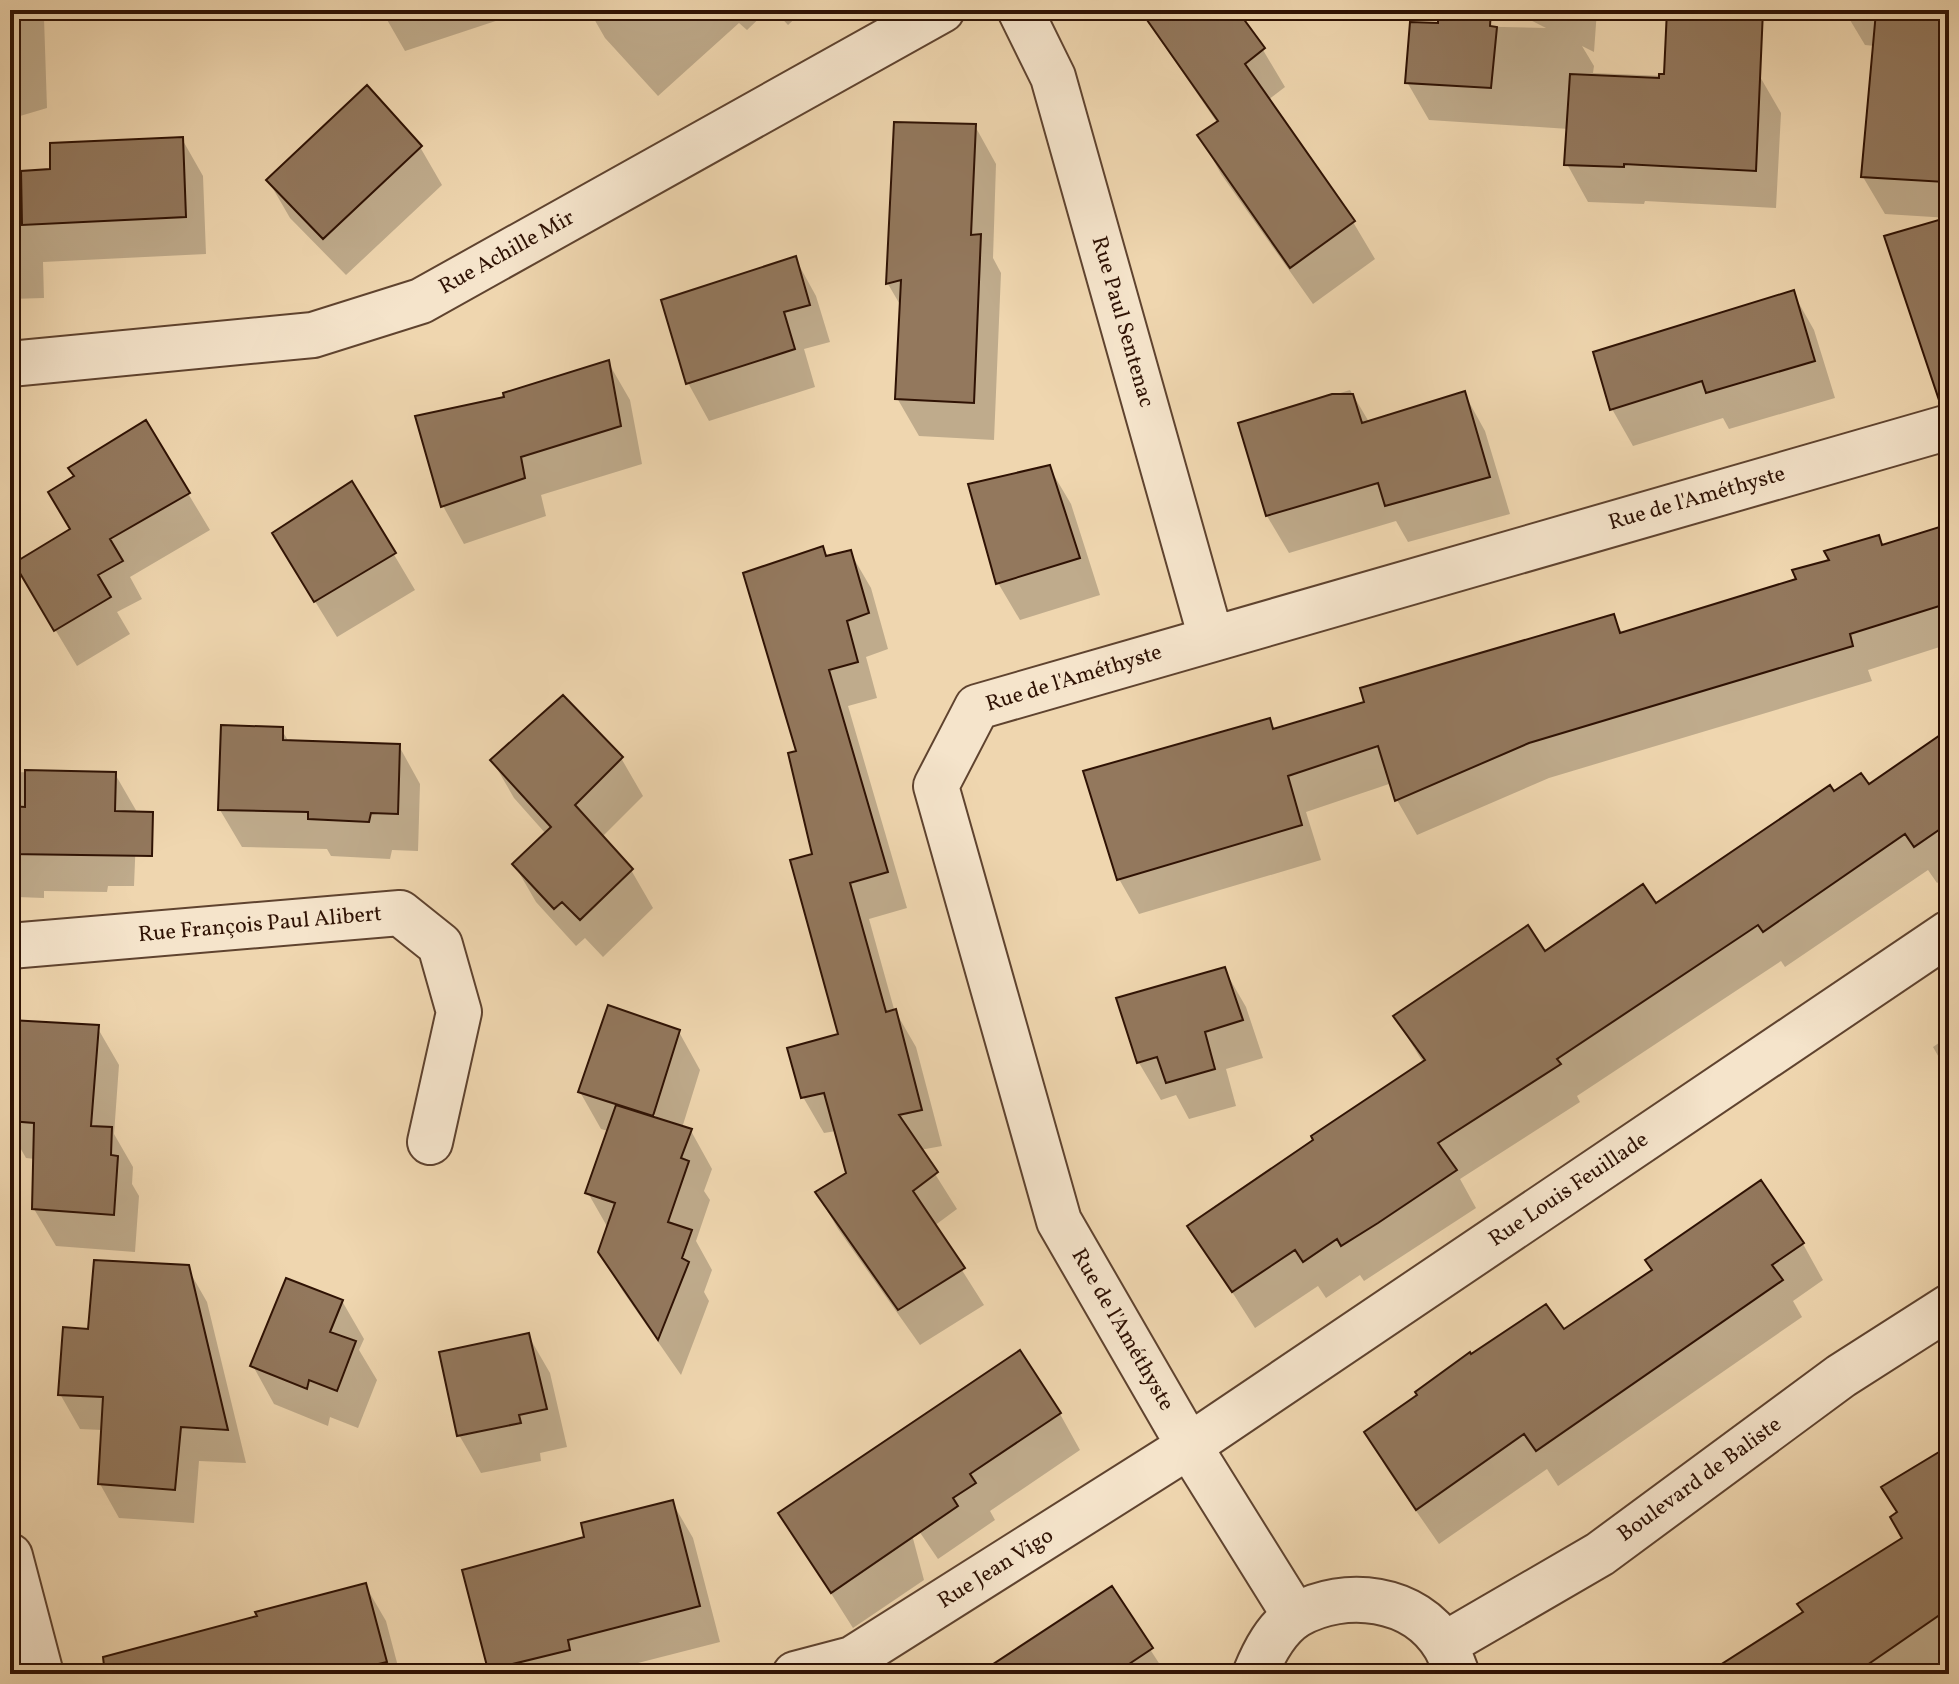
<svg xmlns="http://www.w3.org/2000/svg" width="1959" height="1684" viewBox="0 0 1959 1684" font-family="Vollkorn,serif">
	<rect width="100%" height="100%" fill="#efd6af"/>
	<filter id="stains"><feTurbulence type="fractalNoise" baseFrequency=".0025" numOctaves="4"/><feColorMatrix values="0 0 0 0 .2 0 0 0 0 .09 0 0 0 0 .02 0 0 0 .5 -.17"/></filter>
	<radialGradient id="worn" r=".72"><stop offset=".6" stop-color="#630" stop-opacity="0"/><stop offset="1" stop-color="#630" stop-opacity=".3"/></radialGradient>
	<path fill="#0003" fill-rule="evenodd" d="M10,10H66L44,18L47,108L10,119Z
		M345,10H515L517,14L405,51L382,11L352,21Z
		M589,10H768L747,30L739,23L658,96L605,38Z
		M774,10H804L788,25Z
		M1140,10H1235L1263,50L1285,87L1268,100L1353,222L1375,259L1313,304L1221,174L1200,136L1218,124Z
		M1511,10H1597L1594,52L1582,46L1594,66L1593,73L1688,77L1759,75L1781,113L1776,208L1645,201L1644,204L1588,202L1567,164L1569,129L1429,120L1407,82L1411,25L1546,28Z
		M1844,10H1941L1940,18L1949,19V218L1885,214L1863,177L1875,46L1865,45Z
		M896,124L975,126L996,164L993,258L1001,273L994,440L919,436L897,398L902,308L888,284Z
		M182,139L203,176L206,254L43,262L44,298L10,299V183H20L23,188Z
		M420,147L442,185L346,275L290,218L268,180Z
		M1941,221L1944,227L1949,225V402L1931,372Z
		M795,258L816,296L830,342L804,349L815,387L709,421L688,383Z
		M1793,293L1814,330L1835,398L1729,429L1723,418L1633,446L1612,409Z
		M608,362L630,400L642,464L541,495L546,516L464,544L443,506L506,398Z
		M1350,390L1369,422L1464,393L1485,431L1510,514L1408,542L1396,521L1289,553L1267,516L1241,424Z
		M145,422L210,530L130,577L142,599L117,612L130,634L77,666L38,601L72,530L76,477Z
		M1049,467L1071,504L1100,595L1020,620L998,583Z
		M352,484L415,590L337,637L295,569Z
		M1949,526V644L1868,670L1872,681L1549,778L1417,835L1397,800L1392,783L1306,812L1321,860L1139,914L1119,879L1269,720L1275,730L1367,703L1613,617L1623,634L1798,581L1878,537L1883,546Z
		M822,549L828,558L850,552L871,588L888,649L866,657L877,698L848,706L907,908L869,919L894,1009L916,1047L942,1146L920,1150L957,1209L934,1226L984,1305L920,1345L838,1229L817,1193L848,1173L836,1131L824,1133L803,1097L841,1035L799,752Z
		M10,633L18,646L10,651Z
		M281,729L289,742L399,746L420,784L418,851L392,850L390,859L331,856L327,849L242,847L220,810Z
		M1949,731V875L1937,883L1928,870L1785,967L1781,961L1577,1096L1580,1102L1460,1179L1476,1208L1364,1281L1360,1275L1326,1298L1318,1286L1255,1328L1190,1226L1424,1064L1395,1017L1655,906L1868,786Z
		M621,758L643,796L602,837L631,870L653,908L603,957L585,938L576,946L536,902L514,864L546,834L514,798L492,760Z
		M10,772L115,774L137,812L134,886H108L107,892L44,891V898L17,897V906H10Z
		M1224,969L1246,1007L1263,1058L1226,1069L1236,1106L1189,1119L1176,1095L1161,1100L1139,1063L1118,999Z
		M10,1022L97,1027L119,1065L114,1134L133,1167L132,1184L139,1196L135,1252L56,1246L34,1209L35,1159L26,1158L10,1130Z
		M679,1032L700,1070L682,1128L691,1131L712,1169L704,1191L710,1200L696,1241L712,1270L704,1292L709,1301L681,1375L622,1290L600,1252L608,1228L588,1193L608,1131L601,1129L580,1092ZM650,1106L657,1119H652L646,1108Z
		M1949,1036V1075L1933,1047Z
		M1761,1183L1803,1244L1823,1280L1793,1301L1802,1317L1558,1486L1547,1469L1439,1544L1387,1469L1366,1433L1564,1331L1654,1271Z
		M187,1267L207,1302L246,1463L199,1461L194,1523L119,1518L100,1484L103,1430L80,1429L60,1394L89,1332Z
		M342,1301L364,1339L359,1350L377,1380L358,1428L330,1417L328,1426L274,1404L253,1366Z
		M528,1335L550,1373L567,1447L540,1453L541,1461L481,1473L459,1435Z
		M1060,1414L1080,1450L990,1511L995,1520L938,1559L906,1512L924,1580L853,1628L780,1513Z
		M1949,1448V1666L1937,1674H1710L1805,1613L1905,1538Z
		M672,1502L693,1538L720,1642L595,1674H493L465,1571L586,1539Z
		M365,1585L386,1621L400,1674H145L260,1618Z
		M1111,1589L1166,1674H1017Z"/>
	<path fill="#93785d" stroke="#2f1204" stroke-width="2" d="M1140,10H1237L1265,48L1245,64L1355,221L1290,268L1197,135L1218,121Z
		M1438,10H1491L1490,26L1497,27L1491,88L1405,83L1410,22L1438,23Z
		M1667,10H1763L1756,171L1624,164V167L1564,165L1570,74L1659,78V74H1664Z
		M1876,12L1949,17V127L1945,182L1861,177Z
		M367,85L422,146L323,239L266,180Z
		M894,122L976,124L971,235L981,234L974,403L895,399L901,280L886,284Z
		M183,137L186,217L22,225L21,171L50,169V143Z
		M1942,219L1941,235L1949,233V401L1940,403L1884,236Z
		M796,256L810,305L784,312L795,349L686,384L661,300Z
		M1794,290L1815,361L1706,393L1702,381L1610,410L1593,352Z
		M609,360L621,426L521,457L525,478L441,507L415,416L504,397L503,393Z
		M1465,391L1490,477L1385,506L1378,483L1266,516L1238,423L1332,394H1353L1362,423Z
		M146,420L190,493L110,539L123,561L98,575L111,597L54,631L14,563L70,529L48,492L74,476L68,468Z
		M1050,465L1080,558L996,584L968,484Z
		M352,481L396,553L314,602L272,533Z
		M1949,524V603L1850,634L1853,646L1529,743L1395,801L1378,746L1288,776L1302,825L1117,880L1083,771L1270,718L1273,729L1364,702L1360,688L1614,614L1620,633L1796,579L1792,570L1829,560L1824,551L1879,535L1882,545Z
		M823,546L826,556L851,550L869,613L847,621L858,662L829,670L888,872L850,883L886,1012L896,1009L922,1110L899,1115L938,1172L913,1191L965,1268L898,1310L815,1192L846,1173L824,1093L801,1098L787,1048L838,1034L790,860L812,854L788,753L796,751L743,573Z
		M563,695L623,757L575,805L633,869L580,920L562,902L554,909L512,864L551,827L490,760Z
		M221,725L283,727V740L400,744L398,814L371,813L369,822L308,819V812L218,810Z
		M1949,729V823L1914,847L1905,834L1763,932L1758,925L1557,1059L1561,1064L1438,1143L1457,1170L1378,1223L1341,1246L1337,1239L1303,1262L1295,1250L1232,1292L1187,1226L1313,1140L1311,1136L1425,1060L1393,1016L1528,925L1545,951L1643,884L1656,903L1830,785L1834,791L1861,773L1869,784Z
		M25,770L116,772L115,811L153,812L152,856L10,854V806L25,807Z
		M1225,967L1243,1020L1205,1032L1215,1069L1166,1083L1157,1057L1137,1063L1116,998Z
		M608,1005L680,1030L653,1116L578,1092Z
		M10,1020L99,1025L91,1126L112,1127L111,1155L118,1156L114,1215L32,1209L34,1123L10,1121Z
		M616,1105L692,1129L681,1158L689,1161L668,1222L692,1230L682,1258L689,1262L658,1340L598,1252L615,1203L585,1193Z
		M1761,1180L1804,1243L1772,1265L1783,1280L1536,1451L1524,1434L1416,1510L1364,1432L1417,1395L1415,1392L1470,1352L1471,1354L1546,1304L1564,1329L1652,1270L1645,1260Z
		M94,1260L189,1265L228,1430L181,1427L175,1490L98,1484L103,1397L58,1395L63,1327L88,1329Z
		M286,1278L343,1300L330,1332L356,1341L337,1391L309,1380L307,1389L250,1366Z
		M529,1333L547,1409L519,1415L521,1423L457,1436L439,1352Z
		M1020,1350L1061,1413L970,1474L976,1483L953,1498L958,1506L831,1593L778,1513Z
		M1949,1446V1621L1944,1612L1854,1674H1706L1803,1612L1797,1604L1902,1538L1890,1517L1897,1512L1881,1487Z
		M673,1500L700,1606L568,1640L570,1650L488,1670L462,1570L584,1537L581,1523Z
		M366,1583L387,1662L335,1674H105L103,1657L257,1616L255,1612Z
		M1112,1586L1153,1648L1114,1674H978Z"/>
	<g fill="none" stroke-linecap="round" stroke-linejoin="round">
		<g stroke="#5f432f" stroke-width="48">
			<path id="minor" d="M1020,10L1053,77L1211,638
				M10,364L313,335L421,301L942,10
				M10,946L400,913L440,945L459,1012L430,1142
				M10,1556L41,1674
				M1295,1616L1189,1446L1059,1221L936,786L977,707L1949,427
				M795,1674L852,1659L1189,1446L1949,933"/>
		</g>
		<g stroke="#5f432f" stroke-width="48">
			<path id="tertiary" d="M1445,1644L1600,1554L1841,1376L1949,1307
				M1255,1674C1264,1652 1276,1628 1297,1615C1345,1588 1415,1596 1445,1646C1450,1654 1453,1665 1457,1674"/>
		</g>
		<use href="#minor" stroke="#f5e4cb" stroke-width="44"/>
		<use href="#tertiary" stroke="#f5e4cb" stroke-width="44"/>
	</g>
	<g text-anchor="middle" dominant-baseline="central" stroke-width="7" stroke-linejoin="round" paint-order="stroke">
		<g font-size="22" fill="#2f1204" stroke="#f5e4cb">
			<text transform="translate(507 253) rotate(-29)">Rue Achille Mir</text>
			<text transform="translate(1122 322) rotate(74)">Rue Paul Sentenac</text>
			<text transform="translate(1697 499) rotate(-16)">Rue de l'Améthyste</text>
			<text transform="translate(1074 679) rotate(-17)">Rue de l'Améthyste</text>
			<text transform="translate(260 925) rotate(-5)">Rue François Paul Alibert</text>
			<text transform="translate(1569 1190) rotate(-34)">Rue Louis Feuillade</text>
			<text transform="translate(1122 1330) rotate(60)">Rue de l'Améthyste</text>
			<text transform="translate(1700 1480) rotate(-36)">Boulevard de Baliste</text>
			<text transform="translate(996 1569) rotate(-32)">Rue Jean Vigo</text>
		</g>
	</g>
	<rect width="1959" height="1684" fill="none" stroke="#efd6af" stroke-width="40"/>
	<rect x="12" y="12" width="1935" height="1660" fill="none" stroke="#2f1204" stroke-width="4"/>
	<rect x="20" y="20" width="1919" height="1644" fill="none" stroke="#2f1204" stroke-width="2"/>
	<rect width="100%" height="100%" filter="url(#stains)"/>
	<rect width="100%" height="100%" fill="url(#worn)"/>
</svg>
